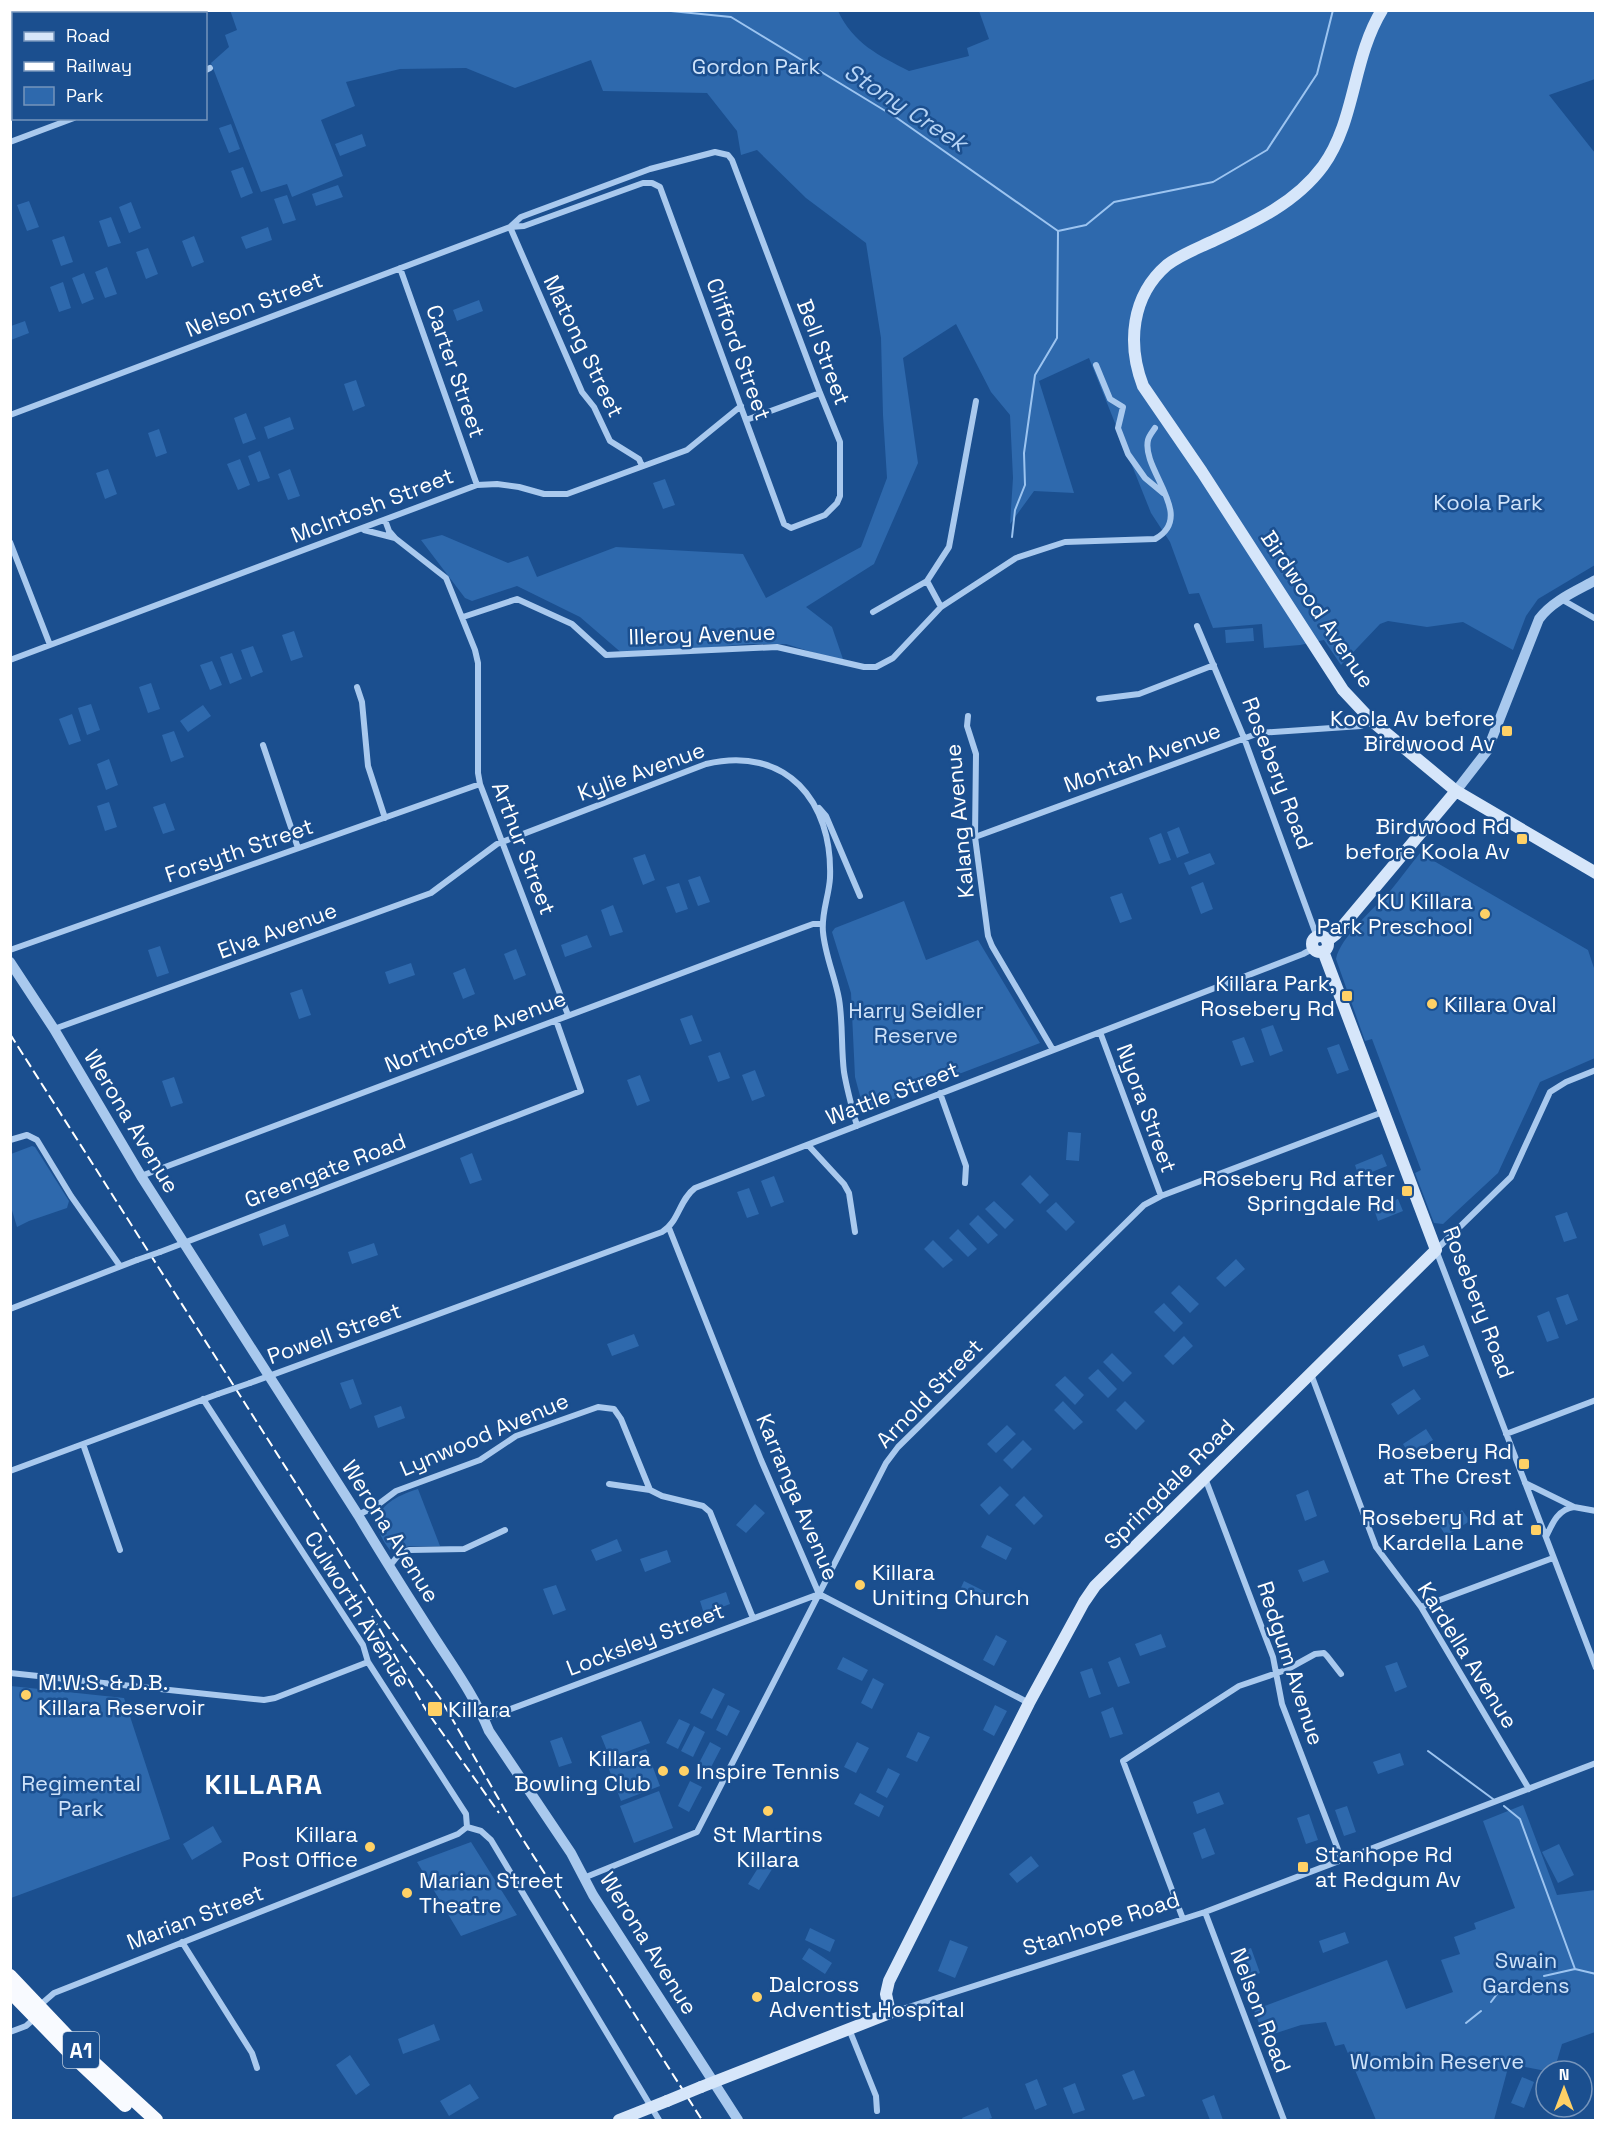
<svg xmlns="http://www.w3.org/2000/svg" width="1606" height="2131" viewBox="0 0 1606 2131" font-family="'Space Grotesk',sans-serif">
	<rect width="100%" height="100%" fill="#1b4f8f"/>
	<path fill="#2e69ad" d="M230,10L838,11C854,44 878,55 909,71L969,56L967,48L989,39L979,11H1595V79L1549,95L1595,153V565L1538,599L1526,616L1513,650L1463,622L1427,627L1388,621L1380,624L1341,665L1324,640L1300,645L1264,648L1262,624L1213,628L1199,593L1189,594L1170,542L1151,513L1089,358L1039,381L1074,493L1034,491L1010,524L1013,478L1010,415L991,392L956,324L903,358L918,463L874,564L806,607L832,627L844,662L786,644H748L624,655L580,617L517,586L472,601L465,598L421,540L442,535L508,563L528,556L537,577L616,547L743,554L766,598L861,547L887,478L883,415L881,338L866,243L806,198L757,150L741,155L737,131L707,93L603,91L591,60L515,88L466,68L400,69L346,82L355,106L321,120L343,176L292,197L287,184L261,192L211,63L229,47L225,35L237,30Z
		M231,124L240,149L229,153L219,128Z
		M362,134L366,146L340,156L335,144Z
		M243,167L253,193L241,198L231,171Z
		M338,185L343,197L316,206L312,194Z
		M287,195L296,220L283,224L274,199Z
		M29,201L39,227L27,231L17,205Z
		M131,202L141,228L129,233L119,207Z
		M111,217L121,243L108,247L99,221Z
		M268,227L272,240L246,249L241,237Z
		M64,236L73,262L61,266L52,240Z
		M194,236L204,262L192,267L182,241Z
		M148,248L158,274L146,279L136,252Z
		M107,267L117,294L105,298L95,272Z
		M84,273L94,299L82,304L72,278Z
		M63,282L71,308L59,312L50,287Z
		M479,300L483,311L457,321L453,310Z
		M25,321L29,333L11,340V326Z
		M356,380L365,406L353,411L344,384Z
		M246,413L256,439L243,444L234,418Z
		M290,417L294,429L268,439L264,427Z
		M159,429L167,453L156,457L148,433Z
		M260,451L270,478L258,482L248,456Z
		M240,459L250,485L238,490L227,464Z
		M108,469L117,494L105,499L96,473Z
		M290,469L300,496L288,500L278,474Z
		M665,479L675,505L663,509L653,483Z
		M1253,628L1254,641L1226,643L1225,630Z
		M294,631L303,657L291,661L282,635Z
		M253,646L263,672L251,677L241,650Z
		M232,653L242,679L230,684L220,657Z
		M212,661L222,685L210,690L200,665Z
		M151,683L160,709L148,713L139,687Z
		M91,704L100,730L87,735L78,708Z
		M203,705L211,716L188,732L180,721Z
		M72,714L81,741L69,745L59,719Z
		M174,731L184,757L171,762L162,735Z
		M109,759L118,785L106,790L97,764Z
		M109,802L117,827L105,831L97,806Z
		M165,803L175,830L163,834L153,807Z
		M1179,827L1189,853L1177,858L1167,832Z
		M1161,833L1171,860L1159,864L1149,838Z
		M1210,853L1215,864L1189,875L1184,863Z
		M1420,853L1588,950L1595,971V1058L1540,1082L1498,1173L1443,1224L1434,1223L1415,1173L1421,1170L1372,1039L1365,1041L1336,959C1340,937 1376,907 1391,890C1401,878 1410,865 1420,853Z
		M645,854L655,880L643,885L633,858Z
		M700,876L710,902L698,906L688,880Z
		M1203,882L1213,909L1201,914L1191,887Z
		M679,883L688,909L676,913L666,887Z
		M1122,893L1132,919L1120,923L1110,897Z
		M904,901L926,960L978,940L1040,1043L867,1109L863,1107L855,1077L851,993L832,932L835,928Z
		M613,905L623,932L610,936L601,910Z
		M587,935L592,947L565,957L561,945Z
		M160,946L169,973L157,977L148,950Z
		M516,949L526,975L514,980L504,954Z
		M411,963L415,975L389,984L385,972Z
		M465,968L475,994L463,999L453,973Z
		M302,989L311,1015L299,1019L290,993Z
		M692,1015L702,1041L690,1045L680,1019Z
		M1273,1025L1283,1051L1270,1056L1261,1029Z
		M1244,1037L1254,1062L1241,1066L1232,1041Z
		M1339,1044L1349,1070L1337,1074L1327,1048Z
		M720,1052L730,1078L718,1082L708,1056Z
		M755,1070L765,1096L752,1101L742,1075Z
		M640,1075L650,1101L637,1106L627,1080Z
		M174,1077L183,1103L171,1107L162,1081Z
		M1068,1132L1081,1133L1079,1161L1066,1160Z
		M32,1146L35,1147L69,1201L67,1208L29,1221L17,1227L11,1207V1154Z
		M472,1153L482,1180L470,1184L460,1158Z
		M1382,1154L1387,1166L1359,1177L1355,1165Z
		M1030,1175L1049,1195L1040,1204L1021,1184Z
		M774,1176L784,1202L771,1207L761,1181Z
		M749,1188L759,1214L747,1218L737,1192Z
		M1398,1199L1403,1211L1378,1221L1374,1209Z
		M994,1201L1014,1220L1005,1229L985,1209Z
		M1056,1202L1075,1222L1066,1231L1046,1211Z
		M1567,1212L1577,1238L1564,1242L1555,1216Z
		M978,1215L998,1235L988,1244L969,1224Z
		M285,1224L289,1236L263,1246L259,1234Z
		M958,1229L977,1249L968,1257L949,1238Z
		M933,1240L953,1260L943,1268L924,1249Z
		M374,1243L378,1255L352,1264L348,1252Z
		M1236,1259L1245,1269L1225,1287L1216,1278Z
		M1179,1285L1199,1304L1190,1313L1171,1293Z
		M1568,1294L1578,1320L1566,1325L1556,1298Z
		M1164,1303L1183,1323L1174,1332L1154,1312Z
		M1549,1311L1559,1338L1547,1342L1537,1316Z
		M634,1334L639,1346L612,1356L607,1344Z
		M1184,1336L1193,1346L1173,1365L1164,1356Z
		M1424,1345L1429,1356L1403,1367L1398,1355Z
		M1112,1353L1132,1373L1123,1382L1103,1362Z
		M1098,1369L1117,1389L1108,1398L1088,1378Z
		M1065,1376L1084,1395L1075,1405L1055,1385Z
		M353,1379L362,1404L350,1409L340,1383Z
		M1414,1389L1421,1399L1398,1415L1391,1404Z
		M1063,1401L1083,1422L1074,1430L1054,1410Z
		M1125,1401L1145,1421L1136,1430L1116,1410Z
		M401,1406L405,1418L378,1428L374,1416Z
		M1007,1425L1016,1434L996,1453L987,1444Z
		M1426,1429L1433,1440L1410,1455L1403,1444Z
		M1023,1440L1032,1449L1012,1469L1003,1460Z
		M1000,1486L1009,1495L989,1515L980,1505Z
		M418,1489L440,1546H409L398,1550H390C363,1517 385,1499 418,1489Z
		M1308,1490L1317,1516L1305,1521L1296,1495Z
		M1024,1496L1043,1516L1034,1525L1015,1505Z
		M755,1504L765,1513L746,1533L736,1525Z
		M1462,1510L1470,1521L1446,1536L1439,1525Z
		M987,1535L1012,1548L1006,1560L981,1547Z
		M617,1539L622,1551L596,1561L591,1550Z
		M667,1550L671,1562L645,1572L640,1559Z
		M1324,1560L1329,1572L1303,1582L1298,1570Z
		M964,1581L990,1594L984,1605L959,1592Z
		M556,1585L566,1610L553,1615L543,1589Z
		M726,1592L730,1604L704,1614L700,1601Z
		M1161,1634L1166,1647L1140,1656L1135,1644Z
		M996,1635L1007,1641L994,1666L983,1660Z
		M843,1657L868,1670L862,1681L837,1669Z
		M1120,1657L1130,1683L1118,1687L1108,1662Z
		M1397,1662L1407,1687L1395,1692L1385,1666Z
		M1092,1668L1101,1694L1089,1698L1080,1672Z
		M873,1678L884,1684L872,1709L861,1703Z
		M11,1686L124,1698L170,1839L11,1898Z
		M713,1688L725,1694L712,1719L700,1713Z
		M728,1705L740,1711L727,1736L716,1730Z
		M995,1705L1007,1711L994,1736L983,1730Z
		M1113,1707L1123,1734L1110,1738L1101,1712Z
		M679,1719L690,1724L678,1749L666,1743Z
		M641,1721L650,1743L610,1758L601,1736Z
		M694,1726L705,1732L693,1757L681,1751Z
		M918,1732L930,1737L917,1762L906,1757Z
		M562,1737L572,1763L559,1767L550,1741Z
		M710,1742L721,1748L708,1773L697,1767Z
		M857,1742L869,1748L856,1773L844,1767Z
		M646,1749L660,1786L621,1801L607,1764Z
		M1400,1753L1404,1765L1378,1774L1373,1762Z
		M888,1768L900,1774L887,1798L876,1792Z
		M690,1781L702,1787L689,1812L678,1806Z
		M659,1791L673,1828L634,1843L620,1806Z
		M1219,1792L1224,1804L1197,1814L1193,1802Z
		M860,1793L884,1806L879,1817L854,1804Z
		M1523,1805L1557,1895L1595,1890V2032L1562,2044L1554,2071H1546L1509,2064L1494,2120H1376L1344,2044L1335,2046L1326,2022L1301,2025L1264,2037L1254,2010L1387,1960L1406,2009L1453,1992L1441,1960L1460,1954L1454,1937L1476,1929L1474,1923L1515,1908L1483,1821Z
		M1347,1806L1356,1832L1344,1836L1335,1810Z
		M1309,1814L1318,1840L1306,1844L1297,1818Z
		M213,1826L222,1842L192,1860L183,1844Z
		M1205,1828L1215,1854L1202,1859L1193,1833Z
		M471,1842L517,1915L461,1936L417,1862Z
		M1559,1844L1574,1875L1558,1883L1542,1852Z
		M1031,1856L1039,1866L1017,1883L1009,1874Z
		M763,1860L774,1866L759,1890L748,1884Z
		M810,1928L835,1940L830,1952L805,1940Z
		M1345,1932L1349,1943L1323,1953L1319,1941Z
		M950,1940L968,1947L955,1978L938,1971Z
		M809,1948L832,1963L825,1974L802,1959Z
		M1251,1948L1260,1973L1249,1977L1239,1952Z
		M434,2024L440,2040L403,2054L398,2039Z
		M350,2055L370,2085L356,2095L336,2065Z
		M1134,2070L1145,2096L1133,2100L1122,2075Z
		M1522,2077L1534,2082L1524,2108L1511,2103Z
		M1037,2079L1047,2105L1035,2110L1025,2084Z
		M1075,2083L1085,2110L1073,2114L1063,2088Z
		M470,2084L479,2098L449,2116L440,2101Z
		M1214,2095L1223,2120H1210L1202,2100Z
		M988,2107L992,2118L986,2120H963L962,2118Z"/>
	<g fill="none" stroke-linecap="round" stroke-linejoin="round">
		<path stroke="#9cc4f0" stroke-width="2" d="M661,10L731,17L897,118L1058,231
			M1012,537L1015,510L1025,485L1024,453L1035,375L1057,338L1058,231L1086,225L1114,202L1213,182L1267,150L1317,74L1333,10
			M1428,1751L1493,1799
			M1504,1806L1520,1819L1575,1969
			M1544,1976L1575,1969L1596,1974
			M1502,1990H1506
			M1491,2002L1500,1990
			M1466,2023L1481,2011"/>
		<path stroke="#a9c9ee" stroke-width="6" d="M206,70L210,68
			M10,142L74,118
			M510,227L582,392L594,407L610,441L639,459L642,466
			M400,268L477,485
			M1096,365L1110,399L1123,407L1118,428L1128,454L1145,478L1163,493
			M10,415L510,227L524,226L643,183H652L660,187L784,524L791,528L825,515L837,503L840,496V442L820,393L732,160L728,155L715,152L650,169L521,217L510,227
			M746,420L820,393
			M385,520L389,531L395,538L446,578L475,650L478,663V773L480,784L568,1015
			M364,530L395,538
			M10,542L50,645
			M1561,599L1596,619
			M941,607L927,581L949,547L976,401
			M873,612L927,581
			M463,617L517,599L572,624L606,655L777,647L864,667H876L893,658L941,607L1016,558L1065,542L1155,539C1197,516 1141,470 1148,440C1149,436 1153,431 1155,428
			M1197,626L1244,738L1317,937
			M10,660L477,485L497,484L519,487L544,494H567L687,450L741,406
			M357,687L362,702L368,766L385,818
			M1099,699L1139,694L1214,665
			M968,716L967,726L976,754L975,837L988,936L992,946L1053,1050
			M263,745L298,848
			M819,808L826,816L860,896
			M975,837L1259,733L1361,726
			M10,950L480,784
			M54,1029L431,893L497,844L706,764C786,745 833,801 830,878C829,896 821,914 823,932C825,955 835,977 839,999C843,1023 841,1048 844,1072C847,1090 852,1108 857,1126
			M1100,1032L1161,1196
			M1596,1070L1566,1082L1550,1092L1511,1177L1436,1250L1596,1668
			M940,1093L966,1166L965,1183
			M10,1140L27,1135L37,1140L71,1196L120,1266
			M808,1145L844,1184L849,1193L855,1232
			M141,1176L802,928L813,924H822
			M669,1228L761,1460L819,1594L1029,1703
			M160,1252L581,1091L556,1020
			M10,1309L137,1260
			M1311,1374L1376,1547L1421,1607L1529,1789
			M250,1383L662,1232C679,1222 679,1200 695,1188L1303,954L1314,948
			M203,1399L363,1645L368,1662L466,1814L467,1827
			M1506,1434L1596,1400
			M83,1444L120,1550
			M10,1471L218,1394
			M1205,1478L1273,1657L1282,1704L1342,1860
			M1525,1483L1574,1507L1596,1511
			M609,1484L650,1490
			M358,1515L376,1506L396,1491L480,1460L516,1436L598,1407L614,1409L621,1419L650,1490L662,1496L703,1506L710,1512L753,1618
			M1546,1537C1552,1524 1558,1509 1574,1507
			M389,1567L400,1553L409,1550L464,1549L505,1530
			M1421,1607L1553,1558
			M10,1673L264,1700L275,1698L368,1662
			M484,1719L819,1594
			M467,1827L481,1831L491,1840L659,2120
			M586,1877L697,1832L886,1463L898,1447L1144,1205L1161,1196L1383,1112
			M1205,1912L1284,2120
			M1183,1919L1123,1761L1239,1686L1286,1670L1315,1654L1324,1653L1327,1656L1341,1674
			M182,1942L252,2053L257,2068
			M39,2006L54,1993L458,1834L467,1827
			M890,2013L1205,1912L1596,1763
			M849,2029L876,2096L877,2111
			M10,2032L26,2026L35,2018"/>
		<path stroke="#a9c9ee" stroke-width="10" d="M1456,791L1487,751L1539,619C1552,601 1576,591 1596,580
			M10,962L54,1029L141,1176L358,1515C383,1557 409,1598 436,1640C455,1669 476,1699 489,1731L571,1853L593,1895L738,2120"/>
		<path stroke="#d6e6fa" stroke-width="12" d="M1382,10C1352,59 1356,120 1323,166C1295,204 1252,223 1211,242C1196,249 1180,255 1167,265C1131,296 1127,344 1143,386L1202,472L1343,690L1373,722L1456,791L1596,873
			M1312 944a8 8 0 1 1 16 0a8 8 0 1 1-16 0Z
			M1327,941L1336,934L1456,791
			M701,2087L890,2013L886,1994L889,1981L1029,1703L1084,1602L1095,1586L1436,1250L1323,951
			M619,2120L667,2101"/>
		<path stroke="#f8faff" stroke-width="14" d="M10,1976L84,2054L156,2120
			M10,1991L76,2059L125,2105"/>
		<path stroke="#fff" stroke-width="2" stroke-dasharray="10 4.5" stroke-linecap="butt" d="M10,1034L379,1614L440,1698L515,1827L702,2120
			M372,1616L426,1710L499,1813"/>
		<path stroke="#a9c9ee" stroke-width="6" d="M137,1260L160,1252
			M218,1394L250,1383"/>
		<path stroke="#d6e6fa" stroke-width="12" d="M667,2101L701,2087"/>
	</g>
	<g fill="#ffd166" stroke="#1b4f8f" stroke-width="2">
		<rect x="1501" y="725" width="12" height="12" rx="3"/>
		<rect x="1516" y="833" width="12" height="12" rx="3"/>
		<circle cx="1485" cy="914" r="6"/>
		<rect x="1341" y="990" width="12" height="12" rx="3"/>
		<circle cx="1432" cy="1004" r="6"/>
		<rect x="1401" y="1185" width="12" height="12" rx="3"/>
		<rect x="1518" y="1458" width="12" height="12" rx="3"/>
		<rect x="1530" y="1524" width="12" height="12" rx="3"/>
		<circle cx="860" cy="1585" r="6"/>
		<circle cx="26" cy="1695" r="6"/>
		<rect x="427" y="1701" width="16" height="16" rx="3"/>
		<circle cx="663" cy="1771" r="6"/>
		<circle cx="684" cy="1771" r="6"/>
		<circle cx="768" cy="1811" r="6"/>
		<circle cx="370" cy="1847" r="6"/>
		<rect x="1297" y="1861" width="12" height="12" rx="3"/>
		<circle cx="407" cy="1893" r="6"/>
		<circle cx="757" cy="1997" r="6"/>
	</g>
	<g text-anchor="middle" dominant-baseline="central" stroke-width="5" stroke-linejoin="round" paint-order="stroke">
		<rect fill="#1b4f8f" stroke="#bbcadd" stroke-width="1.5" x="63" y="2032" width="36" height="36" rx="4.5"/>
		<g font-size="21" font-weight="bold" fill="#fff">
			<text x="81" y="2050">A1</text>
		</g>
		<g font-size="22" fill="#cfe3fa" stroke="#1b4f8f">
			<text x="756" y="66">Gordon Park</text>
			<text x="1488" y="502">Koola Park</text>
			<text x="916" y="1010">Harry Seidler<tspan x="916" dy="25">Reserve</tspan></text>
			<text x="81" y="1783">Regimental<tspan x="81" dy="25">Park</tspan></text>
			<text x="1526" y="1960">Swain<tspan x="1526" dy="25">Gardens</tspan></text>
			<text x="1437" y="2061">Wombin Reserve</text>
		</g>
		<g font-size="22" fill="#fff" stroke="#1b4f8f">
			<text transform="translate(254 304) rotate(-21)">Nelson Street</text>
			<text transform="translate(584 346) rotate(64)">Matong Street</text>
			<text transform="translate(739 349) rotate(70)">Clifford Street</text>
			<text transform="translate(824 352) rotate(69)">Bell Street</text>
			<text transform="translate(456 371) rotate(71)">Carter Street</text>
			<text transform="translate(372 505) rotate(-21)">McIntosh Street</text>
			<text transform="translate(1318 609) rotate(56)">Birdwood Avenue</text>
			<text transform="translate(702 634) rotate(-2)">Illeroy Avenue</text>
			<text transform="translate(1142 757) rotate(-20)">Montah Avenue</text>
			<text transform="translate(641 771) rotate(-20)">Kylie Avenue</text>
			<text transform="translate(1278 773) rotate(69)">Rosebery Road</text>
			<text transform="translate(959 821) rotate(-95)">Kalang Avenue</text>
			<text transform="translate(524 848) rotate(69)">Arthur Street</text>
			<text transform="translate(239 850) rotate(-19)">Forsyth Street</text>
			<text transform="translate(277 930) rotate(-20)">Elva Avenue</text>
			<text transform="translate(475 1031) rotate(-21)">Northcote Avenue</text>
			<text transform="translate(892 1093) rotate(-21)">Wattle Street</text>
			<text transform="translate(1147 1108) rotate(70)">Nyora Street</text>
			<text transform="translate(132 1121) rotate(59)">Werona Avenue</text>
			<text transform="translate(325 1170) rotate(-21)">Greengate Road</text>
			<text transform="translate(1479 1302) rotate(69)">Rosebery Road</text>
			<text transform="translate(334 1333) rotate(-20)">Powell Street</text>
			<text transform="translate(929 1393) rotate(-46)">Arnold Street</text>
			<text transform="translate(484 1434) rotate(-23)">Lynwood Avenue</text>
			<text transform="translate(1169 1484) rotate(-45)">Springdale Road</text>
			<text transform="translate(798 1497) rotate(67)">Karranga Avenue</text>
			<text transform="translate(391 1531) rotate(58)">Werona Avenue</text>
			<text transform="translate(358 1609) rotate(58)">Culworth Avenue</text>
			<text transform="translate(645 1639) rotate(-21)">Locksley Street</text>
			<text transform="translate(1468 1655) rotate(58)">Kardella Avenue</text>
			<text transform="translate(1291 1663) rotate(72)">Redgum Avenue</text>
			<text transform="translate(195 1917) rotate(-21)">Marian Street</text>
			<text transform="translate(1101 1923) rotate(-18)">Stanhope Road</text>
			<text transform="translate(649 1943) rotate(58)">Werona Avenue</text>
			<text transform="translate(1261 2010) rotate(69)">Nelson Road</text>
		</g>
		<g font-size="22" fill="#fff" stroke="#1b4f8f" text-anchor="end">
			<text x="1495" y="718">Koola Av before<tspan x="1495" dy="25">Birdwood Av</tspan></text>
			<text x="1510" y="826">Birdwood Rd<tspan x="1510" dy="25">before Koola Av</tspan></text>
			<text x="1473" y="901">KU Killara<tspan x="1473" dy="25">Park Preschool</tspan></text>
			<text x="1335" y="983">Killara Park,<tspan x="1335" dy="25">Rosebery Rd</tspan></text>
			<text x="1444" y="1004" text-anchor="start">Killara Oval</text>
			<text x="1395" y="1178">Rosebery Rd after<tspan x="1395" dy="25">Springdale Rd</tspan></text>
			<text x="1512" y="1451">Rosebery Rd<tspan x="1512" dy="25">at The Crest</tspan></text>
			<text x="1524" y="1517">Rosebery Rd at<tspan x="1524" dy="25">Kardella Lane</tspan></text>
			<text x="872" y="1572" text-anchor="start">Killara<tspan x="872" dy="25">Uniting Church</tspan></text>
			<text x="38" y="1682" text-anchor="start">M.W.S. &amp; D.B.<tspan x="38" dy="25">Killara Reservoir</tspan></text>
			<text x="448" y="1709" text-anchor="start">Killara</text>
			<text x="651" y="1758">Killara<tspan x="651" dy="25">Bowling Club</tspan></text>
			<text x="696" y="1771" text-anchor="start">Inspire Tennis</text>
			<text x="358" y="1834">Killara<tspan x="358" dy="25">Post Office</tspan></text>
			<text x="768" y="1834" text-anchor="middle">St Martins<tspan x="768" dy="25">Killara</tspan></text>
			<text x="1315" y="1854" text-anchor="start">Stanhope Rd<tspan x="1315" dy="25">at Redgum Av</tspan></text>
			<text x="419" y="1880" text-anchor="start">Marian Street<tspan x="419" dy="25">Theatre</tspan></text>
			<text x="769" y="1984" text-anchor="start">Dalcross<tspan x="769" dy="25">Adventist Hospital</tspan></text>
		</g>
		<g font-size="24" font-style="italic" fill="#b5d3f5" stroke="#1b4f8f">
			<text transform="translate(906 107) rotate(33)">Stony Creek</text>
		</g>
		<g font-size="28" font-weight="bold" letter-spacing="1.5" fill="#fff" stroke="#1b4f8f">
			<text x="264" y="1784">KILLARA</text>
		</g>
	</g>
	<rect width="1606" height="2131" fill="none" stroke="#ffffff" stroke-width="24"/>
	<rect x="12" y="12" width="195" height="108" fill="#1b4f8f" stroke="#7695bc" stroke-width="1.5"/>
	<rect x="24" y="32" width="30" height="9" fill="#d6e6fa" stroke="#7695bc" stroke-width="1.5"/>
	<text x="66" y="42" font-size="18" fill="#ffffff">Road</text>
	<rect x="24" y="62" width="30" height="9" fill="#ffffff" stroke="#7695bc" stroke-width="1.5"/>
	<text x="66" y="72" font-size="18" fill="#ffffff">Railway</text>
	<rect x="24" y="87" width="30" height="18" fill="#2e69ad" stroke="#7695bc" stroke-width="1.5"/>
	<text x="66" y="102" font-size="18" fill="#ffffff">Park</text>
	<g transform="translate(1564 2089)"><circle r="28" fill="#1b4f8f" stroke="#7695bc" stroke-width="1.5"/>
	<path d="M0-4.5L10 22L0 15L-10 22Z" fill="#ffd166"/>
	<text y="-9" font-size="16" font-weight="bold" text-anchor="middle" fill="#ffffff">N</text>
	</g>
</svg>
